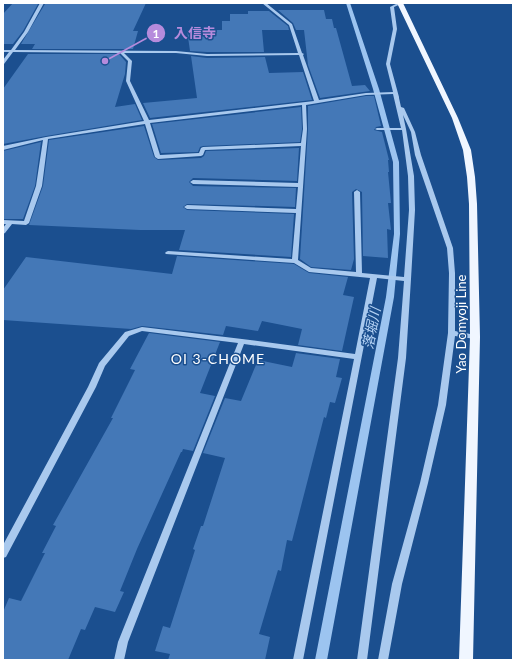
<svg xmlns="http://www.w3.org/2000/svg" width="516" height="663" viewBox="0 0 516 663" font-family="Lato,'Noto Sans JP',sans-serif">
	<rect width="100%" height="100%" fill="#1b4f8f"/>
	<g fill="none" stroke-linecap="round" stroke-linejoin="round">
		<path fill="#9cc4f0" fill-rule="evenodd" d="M346,3H350L379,89L399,162L400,234L394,297L327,660H315L386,297L394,234L393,162L373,89Z"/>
	</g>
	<path fill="#4478b7" d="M13,3L38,4L23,31L13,44H3V14Z
		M52,3H146L133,31H138L133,49H32L35,44H21L45,4Z
		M278,10H324L326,19H332L334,28H336L352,86L365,85L370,91L320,98L308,65L304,30H296L293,23Z
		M248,11H269L288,26L289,30H262L264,52H207L190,51L187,30H222V21H230V14H248Z
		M28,54H119L126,62L125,74L115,107L135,104L142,120L46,136L3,144V89Z
		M191,56L207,58L265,57L269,73L303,72L312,100L150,118L143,103L197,98Z
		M366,96H374L381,126L376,127L374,130L382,132L389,160H388L389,172H388L391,203H388L391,230L387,229L388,258L363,256L362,192L356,189L352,192L354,259L351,270L311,267L300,259L308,129V106Z
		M301,107L302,129L300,142L203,146L200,147L198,152L161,153L152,124Z
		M144,126L154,157L158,160L201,158L204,156L206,151L299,148L297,181L193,178L189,182L193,186L296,188L295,207L187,204L183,207L187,210L294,214L291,257L179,250L185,230H140L29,225L43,186L49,140Z
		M41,142L35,186L23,219H3V151Z
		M177,256L294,264L309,273L348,277L343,295L354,297L342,351L298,345L302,329L262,321L258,331L226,326L223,335L142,326L131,329L3,320V290L26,257L172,274Z
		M149,333L220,342L200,393L215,396L193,451L183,449L182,452H181L137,549L120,591L124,592L115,612L95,607L85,630L81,629L68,660H3V612L9,598L21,601L45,553H42L56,526L53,525L113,418H111L135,370L130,369Z
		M296,353L340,359L336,377L342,378L335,403L330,402L326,418L324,417L292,541L287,540L281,571L278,570L259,634L270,637L265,660H168L170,654L155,651L163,626L170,628L195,550L193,549L201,526H203L225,458L203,453L225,398L241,401L258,360L292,367Z"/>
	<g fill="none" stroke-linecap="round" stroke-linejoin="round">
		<path fill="#a9c9ee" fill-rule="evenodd" d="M40,3H44L28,32L15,50L176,51L207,54L298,53L289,25L262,3H266L292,24L302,53L304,54L303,55L319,100L366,93L393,92L386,64L393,29L390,7L398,3H403L394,7L397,29L390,64L399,97V98L401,107L404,108L415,132L421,155L453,248L455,273V331L475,335L479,337L475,339L455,336L446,405L428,483L402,584L388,660H378L392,584L420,483L438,405L448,333L449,273L447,248L415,155L411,132L403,115L406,129L414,176L415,210L411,279L406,358L367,660H357L398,358L404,281L377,278L303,660H293L354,359L244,344L128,642L124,660H114L118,642L238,343L142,331L129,336L105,366L96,387L6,557L3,558V545L88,387L99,363L125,332L142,327L242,339L355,354L370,278L309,272L294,263L166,254L165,253L166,252L168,251L292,259L296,213L187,209L184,207L187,205L296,209L298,187L193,184L190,182L193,180L298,183L301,146L205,150L203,155L201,156L158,159L155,157L145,124L48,139L42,186L29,223L26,225L12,224L5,233L3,234V228L6,224H3V220L24,221L36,186L43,140L3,150V146L46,137L144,121L126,81L128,61L120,53L13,52L4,64H3V60L9,52H3V50H11L24,32ZM124,53H176L207,56L299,55L314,101L149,120L130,81L132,61ZM393,94L401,128H377L375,129L377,130H402L408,176L409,210L404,277L362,273L360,192L357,190L354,192L356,272L311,268L298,260L307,129L306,105L366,95ZM302,105L303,129L301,143L203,147L201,148L199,153L160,155L150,123Z"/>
		<path fill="#f0f6ff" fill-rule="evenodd" d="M397,3H403L458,118L471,150L475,177L477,204L480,337L473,660H459L470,337L469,204L467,177L463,150L452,118Z"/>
	</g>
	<g text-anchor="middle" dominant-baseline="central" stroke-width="3" stroke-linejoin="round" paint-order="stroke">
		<g font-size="13" fill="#fff" stroke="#1b4f8f">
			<text transform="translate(461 324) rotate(-90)">Yao Domyoji Line</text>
		</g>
		<g font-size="14" font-style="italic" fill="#b5d3f5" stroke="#1b4f8f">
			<text transform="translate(371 328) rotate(-79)">落堀川</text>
		</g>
		<g font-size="14" letter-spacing="1" fill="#fff" stroke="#1b4f8f">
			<text x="218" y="358">OI 3-CHOME</text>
		</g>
	</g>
	<path fill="none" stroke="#b68bdc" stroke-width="1.5" d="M105 61L156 33"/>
	<g fill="#b68bdc" stroke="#1b4f8f" stroke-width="1.5">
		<circle cx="105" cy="61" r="4"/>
		<circle cx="156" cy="33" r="10"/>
	</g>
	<g font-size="12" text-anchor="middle" font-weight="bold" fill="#fff">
		<text x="156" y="38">1</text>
	</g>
	<g font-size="14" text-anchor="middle" font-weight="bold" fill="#b68bdc" stroke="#1b4f8f" stroke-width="3" stroke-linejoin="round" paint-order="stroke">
		<text x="195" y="38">入信寺</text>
	</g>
	<rect width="516" height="663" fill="none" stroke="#ffffff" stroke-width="8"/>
</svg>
